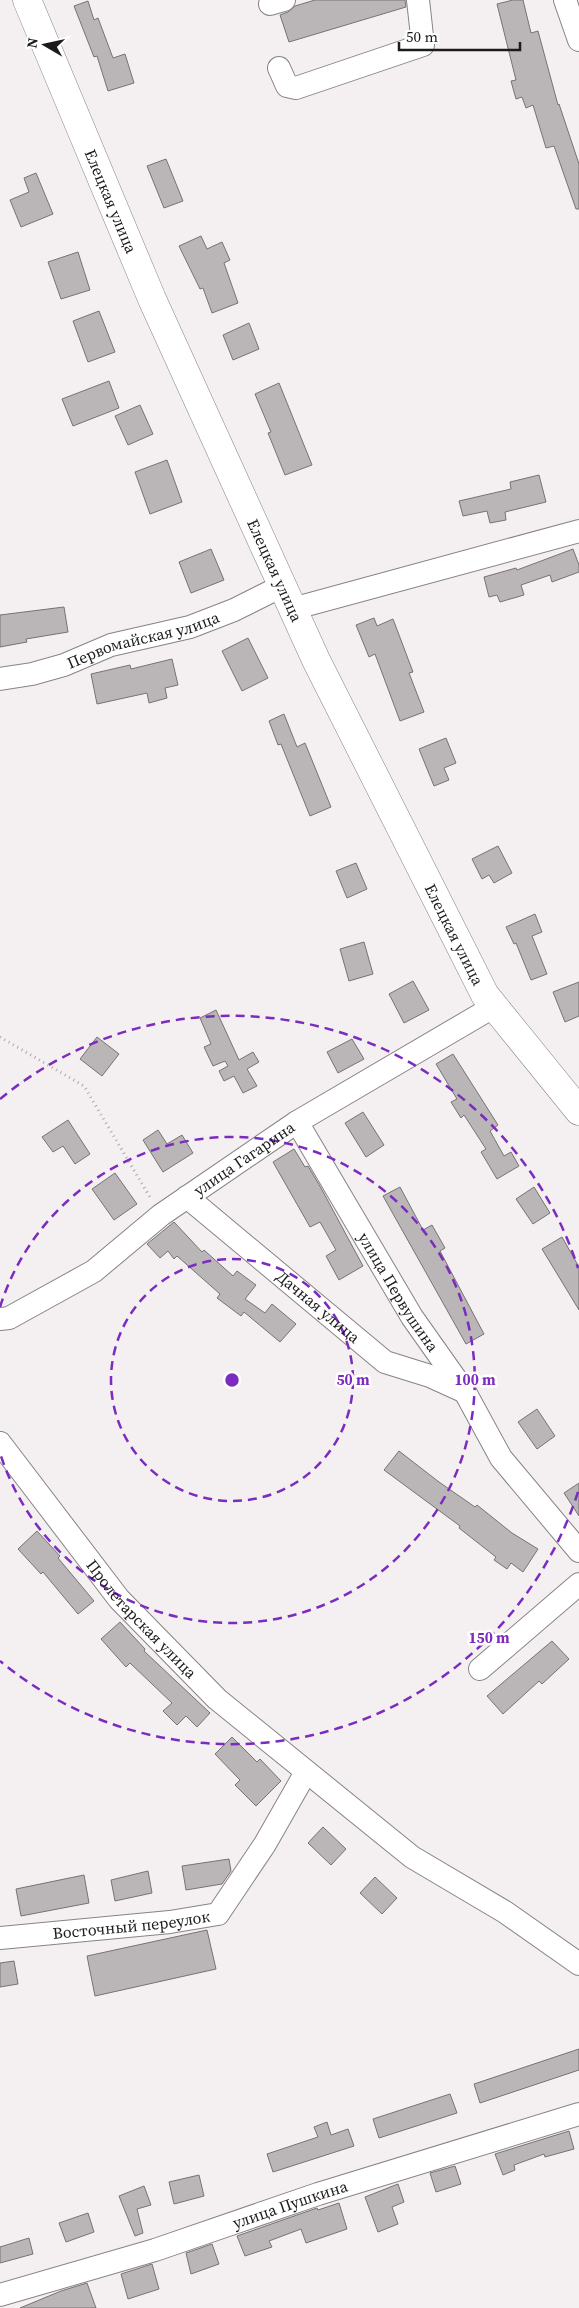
<svg xmlns="http://www.w3.org/2000/svg" width="579" height="2308" viewBox="0 0 579 2308" font-family="'Source Serif 4',serif">
	<rect width="100%" height="100%" fill="#f4eff1"/>
	<path fill="#bab5b7" stroke="#777274" d="M315,0H405L406,7L289,42L280,15L288,12L295,6Z
		M513,0H523L531,33L538,31L558,105L559,104L579,164V209H576L554,146L546,148L533,105L526,108L522,97L516,99L511,81L516,80L497,4Z
		M88,1L94,20L98,18L113,58L125,54L134,83L108,91L97,56L94,57L74,6Z
		M166,159L183,201L164,208L147,166Z
		M36,173L53,214L21,227L10,200L29,192L24,178Z
		M201,236L207,249L222,242L230,260L224,263L238,303L212,313L203,288L200,289L179,246Z
		M78,252L90,290L61,299L48,262Z
		M99,311L115,352L88,362L73,321Z
		M249,323L259,349L233,360L223,335Z
		M109,381L119,408L73,426L62,399Z
		M279,383L312,465L285,475L268,433L271,432L255,394Z
		M140,405L153,434L128,445L115,416Z
		M167,460L182,502L150,514L135,472Z
		M539,475L546,502L505,512L506,520L490,523L487,511L463,516L459,501L511,489L510,482Z
		M211,549L224,580L191,593L179,562Z
		M573,549L579,565V572L552,582L550,575L521,585L524,595L500,602L497,595L489,597L484,577L516,568L517,570Z
		M64,607L68,632L26,639L27,642L0,647V615Z
		M374,618L377,626L393,619L413,672L409,673L424,712L400,721L375,654L369,657L356,625Z
		M248,638L268,678L242,691L222,651Z
		M172,659L178,685L165,688L167,698L149,703L147,693L97,704L91,674L130,665L131,669Z
		M284,714L297,747L305,743L331,807L310,816L281,744L278,745L269,721Z
		M446,738L456,763L444,768L449,780L434,786L419,749Z
		M498,846L512,873L494,883L489,875L482,879L472,859Z
		M356,863L367,889L347,898L336,871Z
		M535,914L542,932L532,936L547,974L531,980L516,943L514,944L506,927Z
		M364,942L373,974L349,981L340,949Z
		M413,981L429,1010L404,1023L389,994Z
		M579,982V1016L565,1022L553,992Z
		M216,1010L239,1060L253,1052L259,1062L247,1069L257,1086L243,1093L234,1076L224,1081L219,1071L228,1066L225,1061L213,1066L204,1047L211,1044L200,1018Z
		M97,1037L119,1054L102,1076L80,1059Z
		M352,1039L364,1059L338,1073L327,1052Z
		M453,1054L498,1125L490,1131L504,1156L511,1152L519,1166L497,1179L481,1152L486,1149L464,1115L461,1118L451,1102L457,1099L436,1064Z
		M363,1112L384,1145L366,1157L345,1123Z
		M68,1120L90,1154L75,1164L63,1146L53,1152L42,1137Z
		M158,1130L167,1144L182,1135L193,1153L163,1172L143,1140Z
		M294,1149L305,1167L308,1166L321,1188L363,1266L339,1280L326,1256L336,1250L320,1222L310,1227L273,1162Z
		M115,1173L137,1204L114,1220L92,1189Z
		M400,1187L423,1230L432,1225L445,1248L440,1251L484,1334L466,1344L383,1196Z
		M534,1187L550,1213L533,1224L516,1199Z
		M174,1222L202,1252L204,1250L233,1276L237,1271L256,1285L245,1299L265,1313L272,1304L296,1324L280,1342L244,1312L241,1316L217,1298L220,1294L177,1256L174,1259L168,1251L160,1258L147,1244Z
		M562,1237L579,1267V1310L542,1249Z
		M537,1409L555,1436L537,1449L518,1422Z
		M399,1451L439,1482L475,1507L477,1505L512,1533L538,1549L523,1572L511,1563L507,1569L494,1560L496,1557L459,1528L460,1526L384,1470Z
		M579,1483V1516L564,1493Z
		M37,1531L60,1556L58,1558L94,1601L78,1614L43,1572L41,1574L18,1549Z
		M120,1622L145,1649L144,1651L210,1713L197,1727L186,1716L177,1725L163,1711L172,1703L130,1663L126,1667L101,1639Z
		M552,1641L569,1659L542,1684L539,1681L503,1714L487,1696Z
		M232,1737L257,1762L260,1759L281,1781L256,1806L235,1785L240,1780L215,1754Z
		M323,1827L346,1849L331,1865L308,1843Z
		M229,1859L231,1871L222,1884L186,1890L182,1866Z
		M148,1871L152,1893L115,1901L111,1880Z
		M84,1875L89,1903L21,1916L16,1889Z
		M375,1877L397,1898L382,1914L360,1893Z
		M207,1930L216,1969L95,1996L87,1956Z
		M14,1961L18,1984L0,1987V1963Z
		M579,2049V2070L480,2103L474,2084Z
		M450,2094L457,2113L379,2138L373,2119Z
		M327,2122L331,2135L348,2129L354,2146L273,2172L267,2154L318,2137L314,2127Z
		M569,2131L574,2149L545,2157L544,2154L514,2165L515,2170L503,2175L495,2154Z
		M455,2166L461,2184L436,2192L430,2173Z
		M199,2175L204,2196L174,2204L169,2182Z
		M398,2184L404,2202L392,2207L398,2224L378,2232L365,2197Z
		M144,2186L151,2205L137,2209L143,2233L135,2236L119,2196Z
		M339,2203L347,2229L306,2243L301,2229L269,2241L272,2247L245,2256L237,2236L317,2208L318,2210Z
		M88,2213L94,2232L66,2242L59,2223Z
		M29,2238L33,2254L0,2263V2247Z
		M212,2244L219,2264L191,2274L186,2253Z
		M152,2264L159,2289L128,2299L121,2274Z
		M87,2283L96,2308H20L61,2291Z"/>
	<g fill="none" stroke-linecap="round" stroke-linejoin="round">
		<g stroke="#888385" stroke-width="24">
			<g id="minor">
				<path d="M565,0L579,40"/>
				<path d="M270,4L284,0"/>
				<path d="M279,68L287,86L296,88L423,45L418,0"/>
				<path d="M292,609L579,531"/>
				<path id="s1" d="M0,679L32,674L64,665L111,645L190,627L234,610L282,586"/>
				<path id="s2" d="M297,1122L412,1317L465,1392L501,1458L579,1551"/>
				<path id="s3" d="M187,1197L385,1362L430,1376L463,1391"/>
				<path id="s4" d="M0,1319L9,1318L94,1271L161,1215L297,1122L495,1006"/>
				<path id="s5" d="M0,1443L119,1599L217,1699L412,1857L505,1912L579,1964"/>
				<path d="M480,1669L579,1584"/>
				<path id="s6" d="M0,1938L170,1922L218,1914L265,1844L306,1772"/>
				<path id="s7" d="M0,2295L155,2250L318,2194L579,2114"/>
			</g>
		</g>
		<g stroke="#888385" stroke-width="29">
			<g id="major">
				<path id="s8" d="M27,0L152,299L316,660L485,995L579,1111"/>
			</g>
		</g>
		<path stroke="#aeaaac" stroke-width="3" stroke-dasharray="1 4" stroke-linecap="butt" d="M0,1037L84,1086L151,1199"/>
		<use href="#minor" stroke="#fff" stroke-width="22"/>
		<use href="#major" stroke="#fff" stroke-width="28"/>
	</g>
	<g fill="none" stroke="#7b2cbf" stroke-width="2.5" stroke-dasharray="9 6">
		<circle cx="232" cy="1380" r="121"/>
		<path d="M0 1307A243 243 0 1 1 0 1453"/>
		<path d="M578 1492A364 364 0 0 1 0 1661M0 1099A364 364 0 0 1 578 1268"/>
	</g>
	<g text-anchor="middle" dominant-baseline="central" stroke-width="5" stroke-linejoin="round" paint-order="stroke">
		<g font-size="16" fill="#1c1a1b" stroke="#fff">
			<text stroke="none"><textPath href="#s8" startOffset="218">Елецкая улица</textPath></text>
			<text stroke="none"><textPath href="#s8" startOffset="622">Елецкая улица</textPath></text>
			<text stroke="none"><textPath href="#s1" startOffset="149">Первомайская улица</textPath></text>
			<text stroke="none"><textPath href="#s8" startOffset="1028">Елецкая улица</textPath></text>
			<text stroke="none"><textPath href="#s4" startOffset="294">улица Гагарина</textPath></text>
			<text stroke="none"><textPath href="#s2" startOffset="198">улица Первушина</textPath></text>
			<text stroke="none"><textPath href="#s3" startOffset="171">Дачная улица</textPath></text>
			<text stroke="none"><textPath href="#s5" startOffset="226">Пролетарская улица</textPath></text>
			<text stroke="none"><textPath href="#s6" startOffset="132">Восточный переулок</textPath></text>
			<text stroke="none"><textPath href="#s7" startOffset="304">улица Пушкина</textPath></text>
		</g>
	</g>
	<circle cx="232" cy="1380" r="8" fill="#7b2cbf" stroke="#fff" stroke-width="2.5"/>
	<g font-size="15" text-anchor="middle" font-weight="bold" fill="#7b2cbf" stroke="#fff" stroke-width="5" stroke-linejoin="round" paint-order="stroke">
		<text x="353" y="1385">50 m</text>
		<text x="475" y="1385">100 m</text>
		<text x="489" y="1643">150 m</text>
	</g>
	<g transform="translate(45 45) rotate(279)" stroke="#ffffff" stroke-width="4" paint-order="stroke">
	<path d="M0-4L9 19L0 12L-9 19Z" fill="#1c1a1b"/>
	<text y="-8" font-size="14" font-weight="bold" text-anchor="middle" fill="#1c1a1b">N</text>
	</g>
	<path d="M399 42v8h121v-8" fill="none" stroke="#1c1a1b" stroke-width="2.5"/>
	<text x="406" y="42" font-size="15" fill="#1c1a1b" stroke="#ffffff" stroke-width="4" paint-order="stroke">50 m</text>
</svg>
